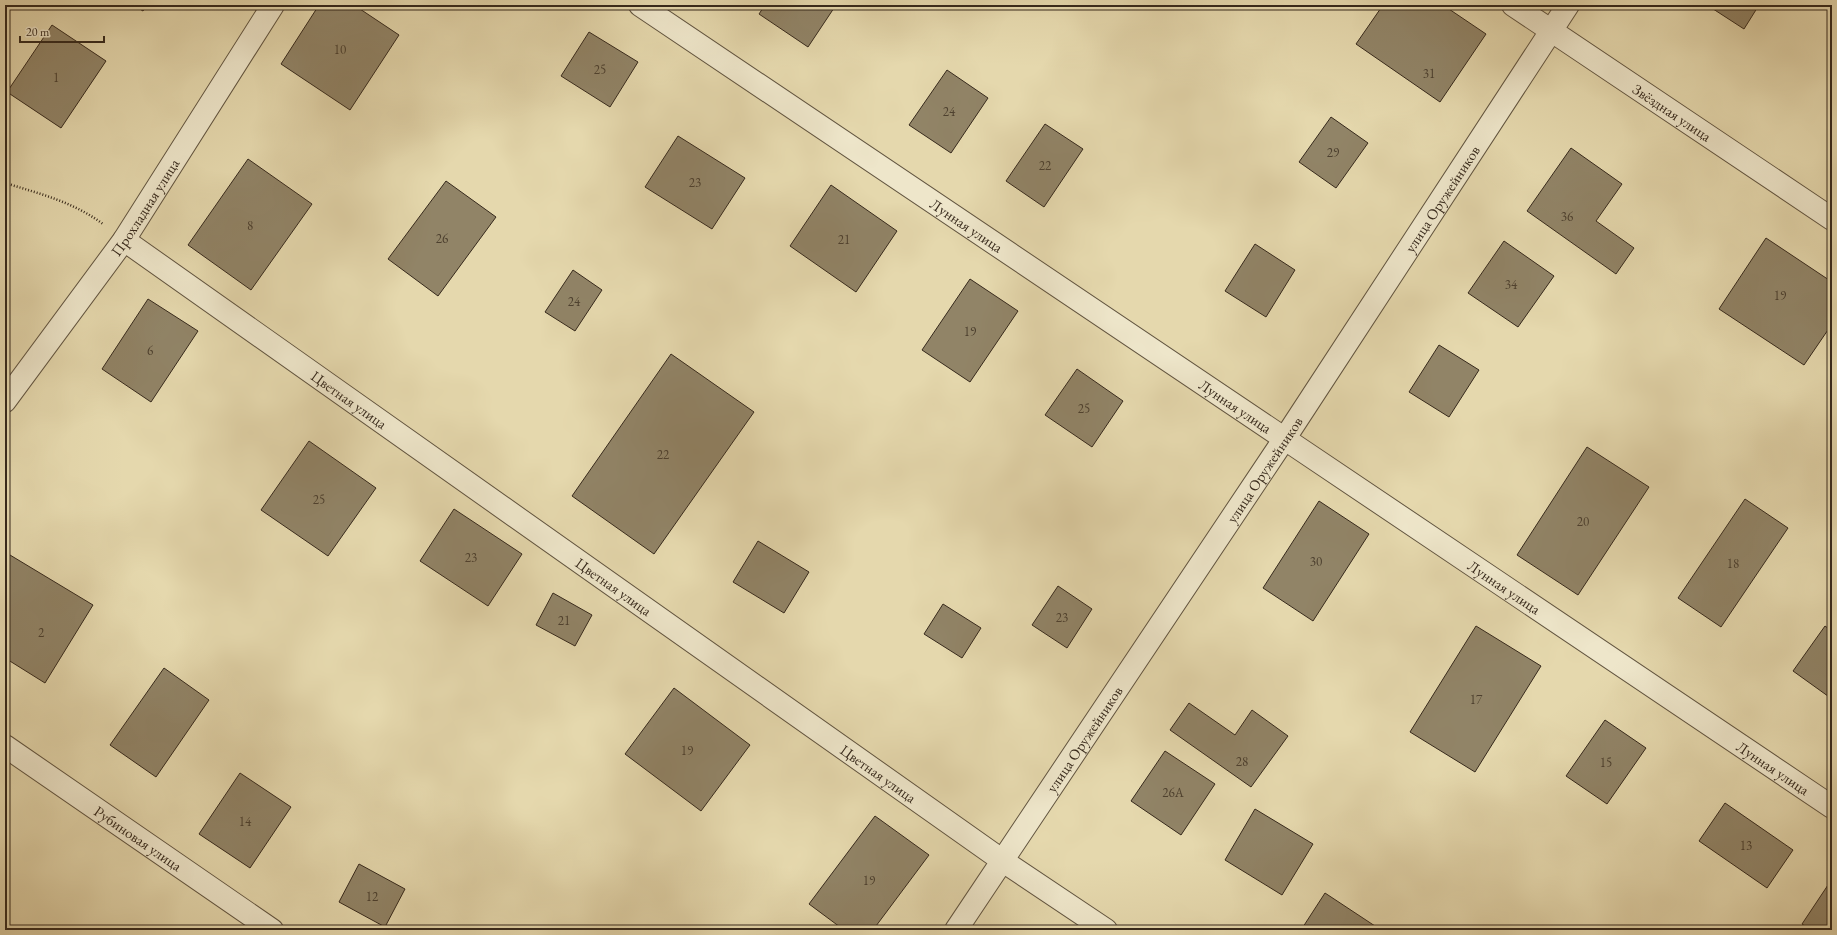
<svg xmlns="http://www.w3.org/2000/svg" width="1837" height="935" viewBox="0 0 1837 935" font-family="'EB Garamond',serif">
	<rect width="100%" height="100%" fill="#e5d8ad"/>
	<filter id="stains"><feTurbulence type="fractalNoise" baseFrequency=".005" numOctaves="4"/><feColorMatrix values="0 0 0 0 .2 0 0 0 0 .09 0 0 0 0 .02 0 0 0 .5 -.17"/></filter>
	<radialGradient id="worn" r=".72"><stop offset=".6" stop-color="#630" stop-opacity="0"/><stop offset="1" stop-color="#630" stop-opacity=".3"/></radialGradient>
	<path fill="#918467" stroke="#36291c" d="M133,5H147L143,11Z
		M319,5H354L399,35L350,110L281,64Z
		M765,5H836L808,47L759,14Z
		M1383,5H1443L1486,34L1440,102L1356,44Z
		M1707,5H1759L1744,29Z
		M52,25L106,61L61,128L7,92Z
		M589,32L638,62L610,107L561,76Z
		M947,70L988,98L951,153L909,125Z
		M1331,117L1368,143L1336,188L1299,162Z
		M1045,124L1083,149L1044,207L1006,181Z
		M678,136L745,178L712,229L645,187Z
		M1571,148L1622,184L1596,221L1634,248L1616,274L1527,211Z
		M248,159L312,204L251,290L188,245Z
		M446,181L496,217L438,296L388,259Z
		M831,185L897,231L856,292L790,246Z
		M1766,238L1832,282V324L1804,365L1719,309Z
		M1504,241L1554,276L1518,327L1468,293Z
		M1255,244L1295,270L1266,317L1225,291Z
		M573,270L602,290L575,331L545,312Z
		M970,279L1018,311L970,382L922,350Z
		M148,299L198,331L151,402L102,369Z
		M1439,345L1479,370L1449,417L1409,392Z
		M671,354L754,412L654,554L572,496Z
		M1077,369L1123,401L1092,447L1045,415Z
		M309,441L376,488L328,556L261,510Z
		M1587,447L1649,487L1578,595L1517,555Z
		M1745,499L1788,528L1721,627L1678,598Z
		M1319,501L1369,534L1313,621L1263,588Z
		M454,509L522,554L488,606L420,561Z
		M758,541L809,572L784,613L733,582Z
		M5,552L93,605L45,683L5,658Z
		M1058,586L1092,609L1067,648L1032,625Z
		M553,593L592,615L575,646L536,625Z
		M943,604L981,628L962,658L924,634Z
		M1476,626L1541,666L1475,772L1410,732Z
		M1825,626L1832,631V699L1793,671Z
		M164,668L209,700L156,777L110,745Z
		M674,688L750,745L701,811L625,754Z
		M1189,703L1235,735L1252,710L1288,736L1251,787L1170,730Z
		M1605,720L1646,748L1607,804L1566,776Z
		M1165,751L1215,784L1181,835L1131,801Z
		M240,773L291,807L250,868L199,834Z
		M1725,803L1793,850L1767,888L1699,841Z
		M1255,809L1313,844L1282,895L1225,860Z
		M875,816L929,855L873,930H844L809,904Z
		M359,864L405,889L385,927L339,902Z
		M1832,879V930H1811L1802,924Z
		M1325,893L1375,926L1373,930H1301Z"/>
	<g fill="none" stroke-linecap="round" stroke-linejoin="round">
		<g stroke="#625540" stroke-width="24">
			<g id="street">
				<path id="s1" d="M640,5L1832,807"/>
				<path id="s2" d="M1513,5L1832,219"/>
				<path id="s3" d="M124,240L1003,861L1106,930"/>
				<path id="s4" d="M5,401L124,240L273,5"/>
				<path id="s5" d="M5,746L272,930"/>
				<path id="s6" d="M956,930L1285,438L1568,5"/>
			</g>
		</g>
		<path stroke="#36291c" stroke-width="2.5" stroke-dasharray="1 2" stroke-linecap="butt" d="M5,183C41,194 73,202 103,224"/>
		<use href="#street" stroke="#eee6ca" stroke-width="22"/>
	</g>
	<g text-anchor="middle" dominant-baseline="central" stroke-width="3.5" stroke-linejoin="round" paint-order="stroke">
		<g font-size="13" fill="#4d402f">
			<text x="340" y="49">10</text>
			<text x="600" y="69">25</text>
			<text x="1429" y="73">31</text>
			<text x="56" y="77">1</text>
			<text x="949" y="111">24</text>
			<text x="1333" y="152">29</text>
			<text x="1045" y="165">22</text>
			<text x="695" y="182">23</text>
			<text x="1567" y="216">36</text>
			<text x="250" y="225">8</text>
			<text x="442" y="238">26</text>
			<text x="844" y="239">21</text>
			<text x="1511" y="284">34</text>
			<text x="1780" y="295">19</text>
			<text x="574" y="301">24</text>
			<text x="970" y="331">19</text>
			<text x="150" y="350">6</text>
			<text x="1084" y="408">25</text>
			<text x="663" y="454">22</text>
			<text x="319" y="499">25</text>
			<text x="1583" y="521">20</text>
			<text x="471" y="557">23</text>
			<text x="1316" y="561">30</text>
			<text x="1733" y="563">18</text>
			<text x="1062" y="617">23</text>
			<text x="564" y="620">21</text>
			<text x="41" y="632">2</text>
			<text x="1476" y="699">17</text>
			<text x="687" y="750">19</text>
			<text x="1242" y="761">28</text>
			<text x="1606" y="762">15</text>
			<text x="1173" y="792">26А</text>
			<text x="245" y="821">14</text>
			<text x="1746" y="845">13</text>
			<text x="869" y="880">19</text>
			<text x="372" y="896">12</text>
		</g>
		<g font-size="15" fill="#36291c" stroke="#eee6ca">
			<text stroke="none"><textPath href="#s2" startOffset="192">Звёздная улица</textPath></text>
			<text stroke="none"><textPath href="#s6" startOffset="878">улица Оружейников</textPath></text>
			<text stroke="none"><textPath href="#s4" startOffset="239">Прохладная улица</textPath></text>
			<text stroke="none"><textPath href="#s1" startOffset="394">Лунная улица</textPath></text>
			<text stroke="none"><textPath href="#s3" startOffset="276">Цветная улица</textPath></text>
			<text stroke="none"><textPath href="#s1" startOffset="718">Лунная улица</textPath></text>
			<text stroke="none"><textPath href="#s6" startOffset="554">улица Оружейников</textPath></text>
			<text stroke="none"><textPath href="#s3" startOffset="600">Цветная улица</textPath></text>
			<text stroke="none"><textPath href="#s1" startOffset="1042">Лунная улица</textPath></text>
			<text stroke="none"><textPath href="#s6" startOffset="230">улица Оружейников</textPath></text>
			<text stroke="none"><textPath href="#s1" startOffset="1366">Лунная улица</textPath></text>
			<text stroke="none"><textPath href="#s3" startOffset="924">Цветная улица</textPath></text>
			<text stroke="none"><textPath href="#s5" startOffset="162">Рубиновая улица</textPath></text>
		</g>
	</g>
	<rect width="1837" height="935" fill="none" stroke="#e5d8ad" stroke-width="20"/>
	<rect x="6" y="6" width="1825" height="923" fill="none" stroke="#36291c" stroke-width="2"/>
	<rect x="10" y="10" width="1817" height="915" fill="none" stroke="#36291c"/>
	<path d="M20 36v6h84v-6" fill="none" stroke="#36291c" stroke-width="2"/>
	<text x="26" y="36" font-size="12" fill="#36291c" stroke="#eee6ca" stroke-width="3" paint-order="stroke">20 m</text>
	<rect width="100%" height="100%" filter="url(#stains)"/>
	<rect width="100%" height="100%" fill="url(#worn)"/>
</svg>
